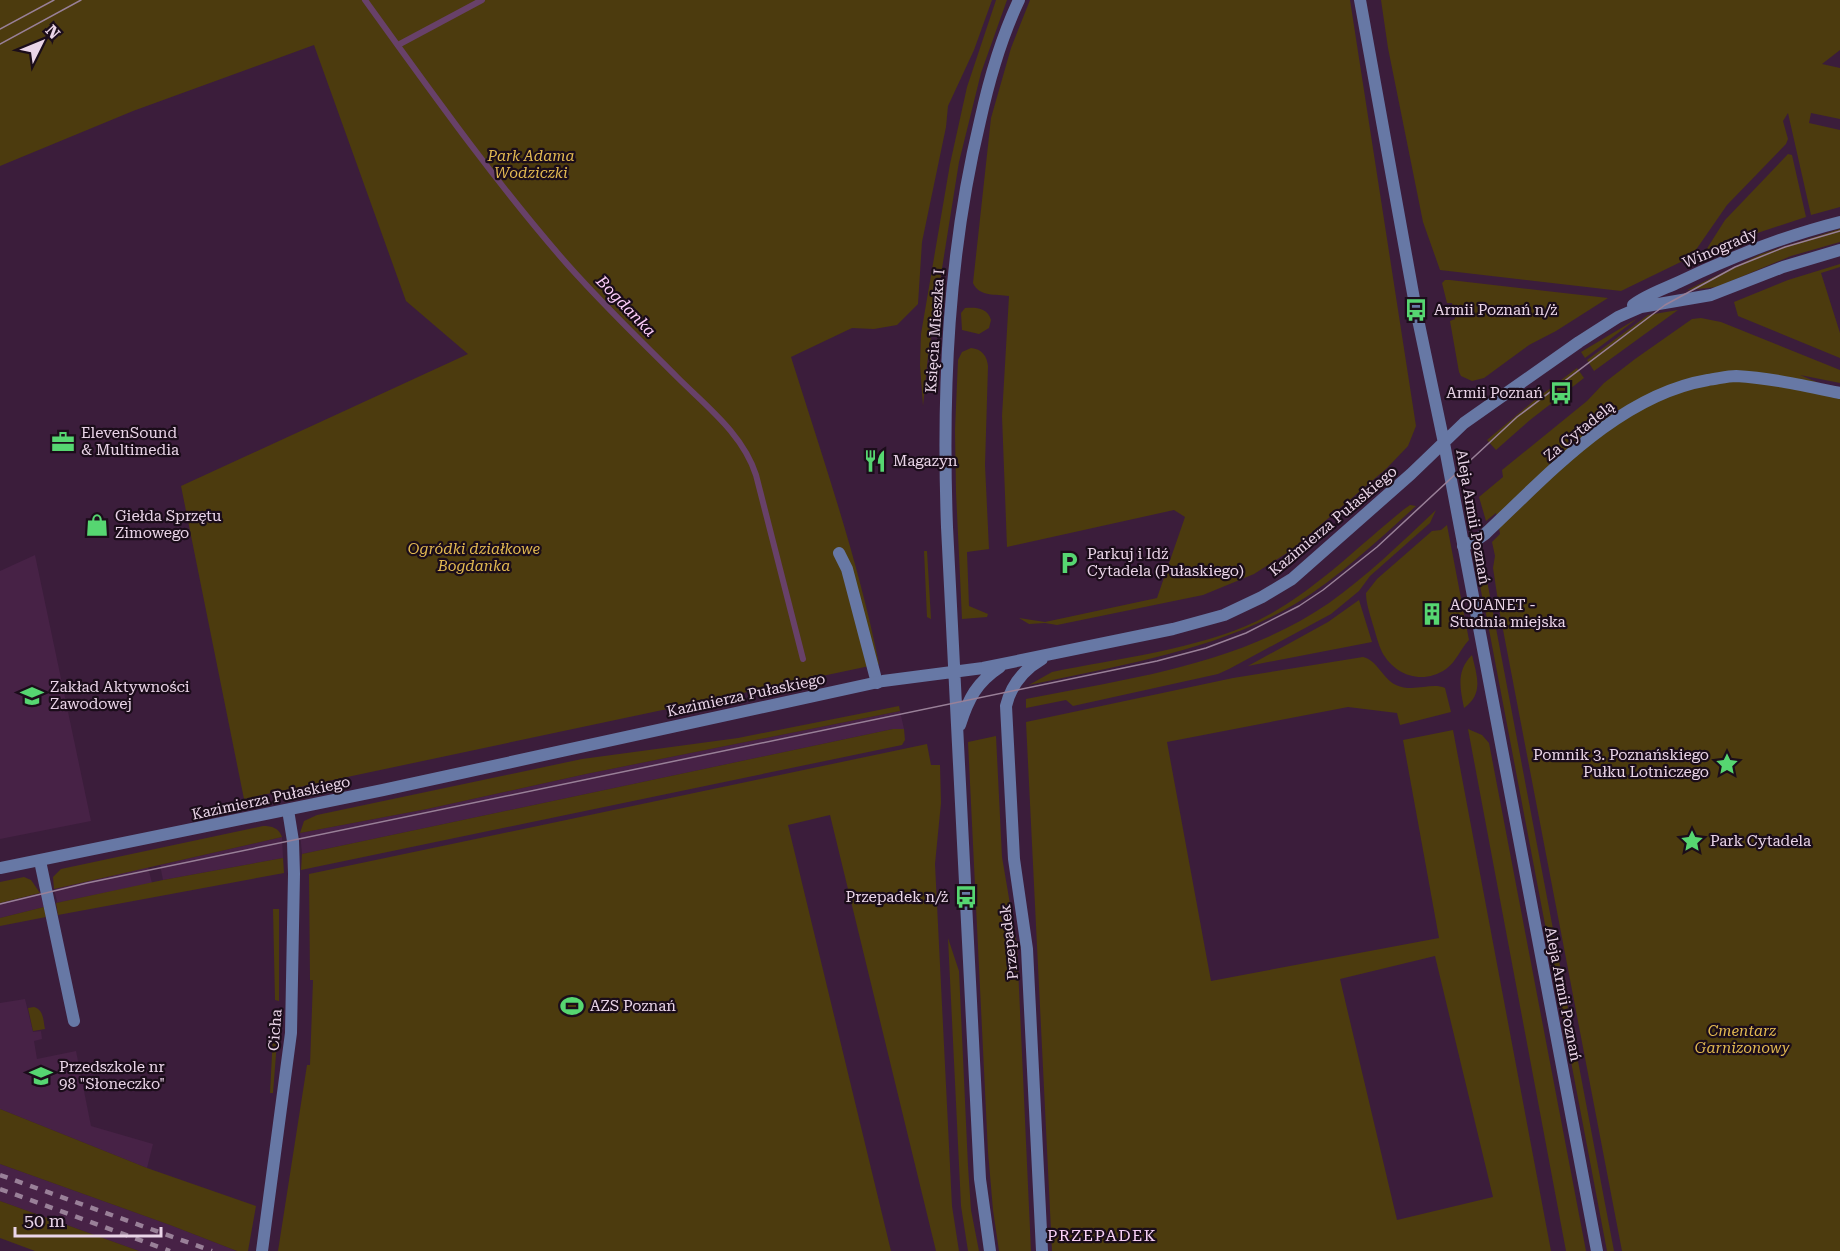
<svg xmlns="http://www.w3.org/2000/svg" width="1840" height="1251" viewBox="0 0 1840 1251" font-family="'Roboto Serif',serif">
	<rect width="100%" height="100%" fill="#3b1d3b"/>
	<path fill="#472246" d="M35,555L91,821L0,839V571Z
		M900,711L904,729H893L302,854L300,833L427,809L586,774Z
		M282,837L283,858L163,880L160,865Z
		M148,867L152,883L56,903L57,901L54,889Z
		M40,893L44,907L0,918V903Z
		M25,999L33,1032L41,1031L42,1039L34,1041L37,1059L76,1051L91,1126L153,1144L147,1168L0,1109V1003Z
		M0,1164L170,1225L237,1251H139L0,1201Z"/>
	<path fill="#4c3b0e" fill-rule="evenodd" d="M0,0H992L974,50L948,106L946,127L922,242L918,304L897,325L874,329L852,328L791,357C823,459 858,559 879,664L244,799L181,486L468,354L406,301L314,45L133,111L0,166Z
		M996,0H1007L981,73L959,162L928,356L923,406L920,365L921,334L950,164L967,87Z
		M1030,0H1350L1416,426L1408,446L1387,468L1290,551L1254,574L1203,595L1057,625L1045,623L1029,624L1019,618L1045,622L1157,598L1185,517L1174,510L1007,547L1002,416L1009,296C996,294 979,297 973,283L991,118L1011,48Z
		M1381,0H1840V50L1822,64L1840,68V119L1811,113L1809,123L1840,130V207L1811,215L1788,113L1783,121L1788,139L1786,144L1727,205L1691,257L1621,291L1440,270L1423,222L1388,48Z
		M1788,154L1792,155L1806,217L1706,250L1725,220Z
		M1840,229V242L1791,256L1717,287L1687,290L1761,254Z
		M1840,264V267L1821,273L1840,333V358L1738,316L1734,302L1788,280Z
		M1445,280H1450L1608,298L1556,331L1529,345L1484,378L1472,381L1461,376L1459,372L1450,321L1455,319L1452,303H1447L1442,283Z
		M965,308C976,307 988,308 991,320L989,328L979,334L962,330L961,313Z
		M1678,310L1594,371L1587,360L1648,315Z
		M1638,318L1585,358L1581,352Z
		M1701,318L1721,322L1840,370V383L1800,375L1840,392V1251H1622L1500,614L1493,568L1495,556L1492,542L1500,534L1496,513L1486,521L1479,497L1503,477L1502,470L1587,401L1604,383L1635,359L1692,319Z
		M971,348C982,349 987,356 988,366L985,465L989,549L967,552L969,606L988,614L987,617L962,619L956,492L955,430L958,360L962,352Z
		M1577,368L1584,378L1530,420L1496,450L1487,440L1536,399Z
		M1410,505L1416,506C1378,540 1340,577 1295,604C1215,651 1119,665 1029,685L1052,672C1115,659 1199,649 1257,621C1312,594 1356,548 1403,510Z
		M1436,510L1430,523L1370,576L1359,591L1331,614L1229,669L1218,674L1073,706L1066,700L1026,708V699C1130,678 1239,665 1329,603C1367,576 1402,542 1436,510Z
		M1447,525L1469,640C1461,648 1456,662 1446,669C1423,685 1395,676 1382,652C1378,644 1376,634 1373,625C1370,614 1366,604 1366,593L1377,579L1432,531L1441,530Z
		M924,551H927L931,619L927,617Z
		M1483,552L1485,570L1614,1251H1607L1487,619C1483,597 1474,573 1483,552Z
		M1359,600L1372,642L1248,666L1328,622Z
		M1472,655C1477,676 1484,694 1464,708C1460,688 1456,671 1472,655Z
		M1363,657C1377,660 1383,679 1396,685C1414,693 1431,682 1445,688L1451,712L1400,725L1397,713L1348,707L1167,742L1211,981L1439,938L1403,740L1453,730L1551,1251H1052L1026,722L1233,678ZM1435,956L1493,1197L1397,1220L1340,979Z
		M899,706L900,711L586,774L427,809L300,833L304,821L317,815L582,759L738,738Z
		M893,729H904L905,740L902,745L301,870L302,854Z
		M1468,729L1482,735L1489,743L1586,1251H1566Z
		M996,736L1002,857L1017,945L1031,1251H999L993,1210L988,1152L968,742Z
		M927,744L931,765H940L941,803L935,864L952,1206L959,1251H936L830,815L788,825L891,1251H278L307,1065H310L313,980H310L309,874Z
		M263,826C272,826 279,828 282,837L54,889L53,877L61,869Z
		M283,858L284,873L58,915L56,903L163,880Z
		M24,877L31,880L40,893L0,903V882Z
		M44,907L46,917L0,926V918Z
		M279,909V1001L275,1000L273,909Z
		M948,938L959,971L968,1166L971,1210L979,1251H968L961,1206Z
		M34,1007C44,1010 43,1020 45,1029L33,1031L28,1008Z
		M274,1016H279L273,1093H270Z
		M0,1109L147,1168L256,1206L248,1251H237L170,1225L0,1164Z
		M0,1201L139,1251H35L0,1238Z"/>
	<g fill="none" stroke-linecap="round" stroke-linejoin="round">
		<path stroke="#684169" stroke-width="6" d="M365,0C428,87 490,175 560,256C597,299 638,338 677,377C706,406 743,434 756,475L803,659
			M398,45L482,0"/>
		<path stroke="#6778a5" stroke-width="12" d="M1463,546L1475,541L1485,534C1549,474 1619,395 1708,380C1717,379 1727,376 1736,376C1771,378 1806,386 1840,393
			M839,553L847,569L877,683
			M40,861L74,1021
			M262,1251L291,1033L294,874L293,841L288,810"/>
		<path stroke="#6778a5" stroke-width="12" d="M1360,0L1416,310L1444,443L1597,1251
			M1633,305C1646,295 1664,289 1679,282C1731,257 1784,236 1840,222
			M1042,659C1023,670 1011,685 1006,706L1014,859L1027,949L1042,1251
			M960,725C968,699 977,682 1000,667
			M0,868L383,790L883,681L983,668L1173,629L1224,615L1262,597L1292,579L1411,474L1464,423L1579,342L1618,317L1641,307L1711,295L1783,267L1840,250
			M990,1251L980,1179L947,527C942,391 948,254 980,121C989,80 1001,38 1019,0"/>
		<path stroke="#998098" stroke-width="1.5" d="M0,29L54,0
			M0,44L81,0
			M0,904L87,883L1157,661L1206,648L1246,633L1299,606L1323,590L1377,547L1517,417L1665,305L1735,267L1785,247L1840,231"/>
		<path stroke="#998098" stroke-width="4.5" stroke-dasharray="8 8" stroke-linecap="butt" d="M0,1175L212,1251
			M0,1189L170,1251"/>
	</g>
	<defs>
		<g id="bus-bare" transform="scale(1.8)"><path d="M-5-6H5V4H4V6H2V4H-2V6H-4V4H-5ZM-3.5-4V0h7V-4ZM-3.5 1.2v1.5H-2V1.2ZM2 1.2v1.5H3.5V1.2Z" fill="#56d671" stroke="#1b0d1a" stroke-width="2.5" paint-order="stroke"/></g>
		<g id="office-bare" transform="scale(1.8)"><path d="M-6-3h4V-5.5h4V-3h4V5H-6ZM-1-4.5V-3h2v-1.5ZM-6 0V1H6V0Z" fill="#56d671" stroke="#1b0d1a" stroke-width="2.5" paint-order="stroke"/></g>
		<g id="restaurant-bare" transform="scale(1.8)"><path d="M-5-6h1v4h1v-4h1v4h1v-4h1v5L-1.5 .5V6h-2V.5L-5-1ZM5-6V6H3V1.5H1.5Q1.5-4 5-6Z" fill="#56d671" stroke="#1b0d1a" stroke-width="2.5" paint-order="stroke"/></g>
		<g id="shop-bare" transform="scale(1.8)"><path d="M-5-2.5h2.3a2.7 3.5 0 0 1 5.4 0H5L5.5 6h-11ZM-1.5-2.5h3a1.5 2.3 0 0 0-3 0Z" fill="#56d671" stroke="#1b0d1a" stroke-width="2.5" paint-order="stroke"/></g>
		<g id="parking-bare" transform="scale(1.8)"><path d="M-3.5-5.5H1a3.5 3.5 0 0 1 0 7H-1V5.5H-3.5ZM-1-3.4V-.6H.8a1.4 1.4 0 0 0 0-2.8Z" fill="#56d671" stroke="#1b0d1a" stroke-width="2.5" paint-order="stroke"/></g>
		<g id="building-bare" transform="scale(1.8)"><path d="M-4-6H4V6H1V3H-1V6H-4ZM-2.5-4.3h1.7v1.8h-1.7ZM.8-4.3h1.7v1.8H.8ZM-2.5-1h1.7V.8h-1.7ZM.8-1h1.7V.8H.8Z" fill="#56d671" stroke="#1b0d1a" stroke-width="2.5" paint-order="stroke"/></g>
		<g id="school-bare" transform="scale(1.8)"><path d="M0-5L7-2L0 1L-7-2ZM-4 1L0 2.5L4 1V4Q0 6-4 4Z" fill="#56d671" stroke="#1b0d1a" stroke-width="2.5" paint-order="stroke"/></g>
		<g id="sight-bare" transform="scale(1.8)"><path d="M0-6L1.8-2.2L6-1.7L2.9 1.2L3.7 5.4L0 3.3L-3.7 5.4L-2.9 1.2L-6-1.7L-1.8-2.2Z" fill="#56d671" stroke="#1b0d1a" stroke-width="2.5" paint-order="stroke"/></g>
		<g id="stadium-bare" transform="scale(1.8)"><path d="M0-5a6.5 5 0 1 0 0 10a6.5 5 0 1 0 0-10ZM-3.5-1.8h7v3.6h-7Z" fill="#56d671" stroke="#1b0d1a" stroke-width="2.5" paint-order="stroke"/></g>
	</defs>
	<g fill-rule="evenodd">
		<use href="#bus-bare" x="1416" y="310"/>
		<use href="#bus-bare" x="1561" y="393"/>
		<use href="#office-bare" x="63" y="442"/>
		<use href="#restaurant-bare" x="875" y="461"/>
		<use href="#shop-bare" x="97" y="525"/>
		<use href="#parking-bare" x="1069" y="563"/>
		<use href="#building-bare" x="1432" y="614"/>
		<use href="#school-bare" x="32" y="696"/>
		<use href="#sight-bare" x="1727" y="764"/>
		<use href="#sight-bare" x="1692" y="841"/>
		<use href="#bus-bare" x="966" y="897"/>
		<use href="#stadium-bare" x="572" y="1006"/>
		<use href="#school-bare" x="41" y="1076"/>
	</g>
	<g text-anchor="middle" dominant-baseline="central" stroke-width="4.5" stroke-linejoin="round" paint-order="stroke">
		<g font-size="15" font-style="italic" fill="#e2b951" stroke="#1b0d1a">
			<text x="531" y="156">Park Adama<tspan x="531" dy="17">Wodziczki</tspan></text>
			<text x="474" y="549">Ogródki działkowe<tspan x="474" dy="17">Bogdanka</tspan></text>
			<text x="1742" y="1031">Cmentarz<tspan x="1742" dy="17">Garnizonowy</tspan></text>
		</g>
		<g font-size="15" fill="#ead5e8" stroke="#1b0d1a">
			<text transform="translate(1720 248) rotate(-23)">Winogrady</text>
			<text transform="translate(935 331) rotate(-86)">Księcia Mieszka I</text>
			<text transform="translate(1579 431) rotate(-39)">Za Cytadelą</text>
			<text transform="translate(1473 517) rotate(80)">Aleja Armii Poznań</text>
			<text transform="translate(1333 521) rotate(-40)">Kazimierza Pułaskiego</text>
			<text transform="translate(746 695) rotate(-12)">Kazimierza Pułaskiego</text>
			<text transform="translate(271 798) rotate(-12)">Kazimierza Pułaskiego</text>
			<text transform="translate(1009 942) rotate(-96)">Przepadek</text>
			<text transform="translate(1563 994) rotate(79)">Aleja Armii Poznań</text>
			<text transform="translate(275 1030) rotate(-86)">Cicha</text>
		</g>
		<g font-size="15" fill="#ead5e8" stroke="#1b0d1a" text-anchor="start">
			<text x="1434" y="310">Armii Poznań n/ż</text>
			<text x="1543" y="393" text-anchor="end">Armii Poznań</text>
			<text x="81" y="433">ElevenSound<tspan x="81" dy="17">&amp; Multimedia</tspan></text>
			<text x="893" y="461">Magazyn</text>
			<text x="115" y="516">Giełda Sprzętu<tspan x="115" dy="17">Zimowego</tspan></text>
			<text x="1087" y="554">Parkuj i Idź<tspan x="1087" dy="17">Cytadela (Pułaskiego)</tspan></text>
			<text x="1450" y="605">AQUANET -<tspan x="1450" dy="17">Studnia miejska</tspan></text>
			<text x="50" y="687">Zakład Aktywności<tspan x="50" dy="17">Zawodowej</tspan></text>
			<text x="1709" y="755" text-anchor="end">Pomnik 3. Poznańskiego<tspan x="1709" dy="17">Pułku Lotniczego</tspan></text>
			<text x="1710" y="841">Park Cytadela</text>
			<text x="948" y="897" text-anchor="end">Przepadek n/ż</text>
			<text x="590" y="1006">AZS Poznań</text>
			<text x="59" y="1067">Przedszkole nr<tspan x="59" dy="17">98 "Słoneczko"</tspan></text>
		</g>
		<g font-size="16" font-style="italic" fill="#fdcefb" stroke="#1b0d1a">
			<text transform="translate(626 306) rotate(46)">Bogdanka</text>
		</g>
		<g font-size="16" letter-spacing="1.5" fill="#f9d1f7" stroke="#1b0d1a">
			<text x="1102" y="1235">PRZEPADEK</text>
		</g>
	</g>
	<g transform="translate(42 42) rotate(47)" stroke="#1b0d1a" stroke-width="4.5" paint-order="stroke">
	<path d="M0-4.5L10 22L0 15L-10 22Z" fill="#ead5e8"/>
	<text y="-9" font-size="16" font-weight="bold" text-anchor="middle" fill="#ead5e8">N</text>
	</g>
	<path d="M15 1227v9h146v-9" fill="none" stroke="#ead5e8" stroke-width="3"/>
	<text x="24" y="1227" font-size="18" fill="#ead5e8" stroke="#1b0d1a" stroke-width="4.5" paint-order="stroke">50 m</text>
</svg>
